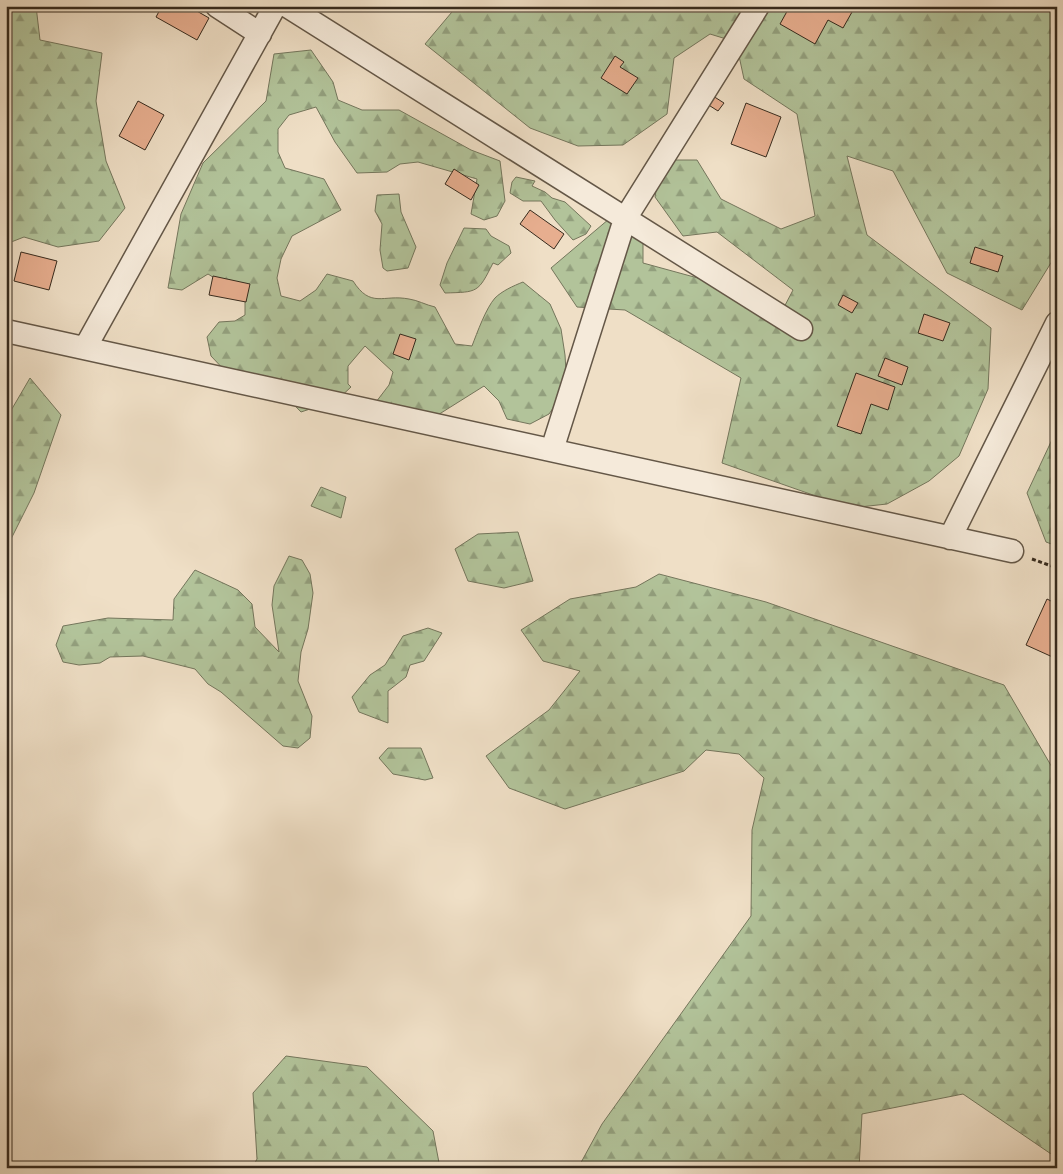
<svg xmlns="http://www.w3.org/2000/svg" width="1063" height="1174" viewBox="0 0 1063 1174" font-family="'Sorts Mill Goudy',serif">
	<defs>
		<pattern id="forest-firs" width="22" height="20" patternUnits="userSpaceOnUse" patternTransform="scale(1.25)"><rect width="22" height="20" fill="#b2c39a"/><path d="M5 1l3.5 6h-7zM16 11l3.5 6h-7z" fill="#929f7d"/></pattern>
	</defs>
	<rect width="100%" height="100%" fill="#efdfc6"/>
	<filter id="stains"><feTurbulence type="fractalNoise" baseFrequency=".004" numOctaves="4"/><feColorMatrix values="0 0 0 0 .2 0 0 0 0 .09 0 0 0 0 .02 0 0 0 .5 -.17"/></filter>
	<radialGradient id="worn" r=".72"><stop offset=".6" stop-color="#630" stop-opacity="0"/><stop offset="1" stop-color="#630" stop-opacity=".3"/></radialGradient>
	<path fill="url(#forest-firs)" stroke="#74765c" d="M6,6H36L40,40L102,53L96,101L106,161L125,208L99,241L58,247L24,237L6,244Z
		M457,6H1057V253L1022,310L947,273L893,171L847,156L867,235L991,328L988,389L959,456L929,481L887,504L850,508L722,463L741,378L625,310L577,307L551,268L609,219L643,242V263L716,283L780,315L793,290L717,232L683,236L655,197L661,160H697L721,199L781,229L815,216L797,114L744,79L736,42L710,34L674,58L667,114L623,145L578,146L530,128L425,44Z
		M311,50L333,82L338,100L362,110H399L471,150L500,161L505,201L497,216L484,220L471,214L477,179L418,162L400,164L387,172L357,173L335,142L316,107L289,115L278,129V152L285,168L324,179L341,210L292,236L281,259L277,278L281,296L300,301L316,290L327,274L353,281C371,309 383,294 409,299C417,300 426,305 435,307L455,344L472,346C477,333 486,308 495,298C502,291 513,286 523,282L550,304L561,329L565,355L567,388L549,414L530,424L507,419L499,401L484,386L433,418L376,402L389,385L393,372L365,346L348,366V384L351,387L337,400L301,412L266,376L229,375L211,356L207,337L219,322L235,321L245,315V297L208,274L182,290L168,288L181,214L203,163L266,101L274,54Z
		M516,177L535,181L532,186L545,192L552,198L565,202L591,226L586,234L573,240L555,220L541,201H523L510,193L512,182Z
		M399,194L401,212L416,247L408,268L387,271L383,268L380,250L382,224L375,211L377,195Z
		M464,228L486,229L491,236L509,246L511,253L498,265L493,263C478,293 478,292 445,293L440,285L447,263Z
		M30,378L61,415L34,493L11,539H6V419Z
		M1057,429V546L1046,542L1027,493Z
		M321,487L346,497L341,518L311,506Z
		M518,532L533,581L504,588L468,581L455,549L478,534Z
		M289,556L302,560L310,574L313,593L308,629L301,652L298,681L312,716L310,738L298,748L283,746L221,692L208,684L195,669L143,656L110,657L100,663L79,665L63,662L56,645L63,626L108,618L173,620L174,599L195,570L238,590L252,604L255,627L279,652L272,605L274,586Z
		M659,574L766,602L1004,685L1056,774L1057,780V1158L963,1094L862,1114L859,1168H578L602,1124L751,916L752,830L764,778L739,754L706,750L684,771L565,809L509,788L486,756L549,710L580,671L543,661L521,630L570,599L636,587Z
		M428,628L442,633L424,661L410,665L406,677L388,691V723L359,712L352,697L370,675L385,665L403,636Z
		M388,748H421L433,778L425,780L393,774L379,758Z
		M286,1056L367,1067L433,1131L440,1168H252L257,1159L253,1093Z"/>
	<path fill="#e7ae8f" stroke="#362a1d" d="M162,6H188L209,18L197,40L156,17Z
		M790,6H842L852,12L843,28L828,20L815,44L780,24Z
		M615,56L624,62L620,67L638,78L627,94L601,78Z
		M713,96L724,103L718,111L707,104Z
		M138,101L164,115L145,150L119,136Z
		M746,103L781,117L766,157L731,144Z
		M454,169L479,185L471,200L445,184Z
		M530,210L564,234L554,249L520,224Z
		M975,247L1003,256L998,272L970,263Z
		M21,252L57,261L49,290L14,281Z
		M213,276L250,284L246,302L209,295Z
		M843,295L858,303L852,313L838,305Z
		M924,314L950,323L943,341L918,333Z
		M400,334L416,339L409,360L393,354Z
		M885,358L908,367L902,385L878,376Z
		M856,373L895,387L888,410L871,404L861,434L837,426Z
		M6,440L12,442L6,460Z
		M1047,599L1057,604V659L1026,645Z"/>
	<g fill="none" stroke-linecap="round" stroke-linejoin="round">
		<g stroke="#645747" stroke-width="25">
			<path id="minor" d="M217,6L260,34
				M287,6L801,329
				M6,331L1012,551
				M85,348L275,6
				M552,450L625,219L758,6
				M950,538L1057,323"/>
		</g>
		<path stroke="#362a1d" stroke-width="3" stroke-dasharray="4 2.5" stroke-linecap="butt" d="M1032,559L1057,568"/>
		<use href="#minor" stroke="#f5eada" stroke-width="22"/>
	</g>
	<rect width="1063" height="1174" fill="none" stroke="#efdfc6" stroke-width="25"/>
	<rect x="8" y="8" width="1048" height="1159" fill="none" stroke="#362a1d" stroke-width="2.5"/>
	<rect x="12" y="12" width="1038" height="1149" fill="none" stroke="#362a1d"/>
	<rect width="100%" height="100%" filter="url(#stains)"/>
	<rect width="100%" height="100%" fill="url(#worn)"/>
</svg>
